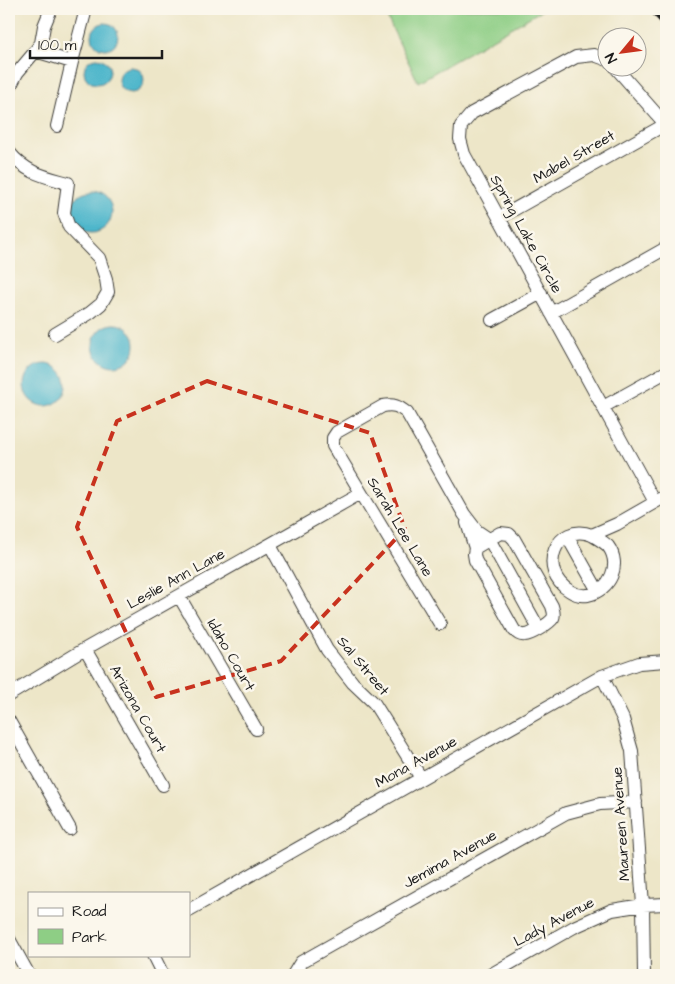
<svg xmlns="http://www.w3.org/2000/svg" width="675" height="984" viewBox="0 0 675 984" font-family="'Architects Daughter',sans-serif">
	<rect width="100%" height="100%" fill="#fbf7ec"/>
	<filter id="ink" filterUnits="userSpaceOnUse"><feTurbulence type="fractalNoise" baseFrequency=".02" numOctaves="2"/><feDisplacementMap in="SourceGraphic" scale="10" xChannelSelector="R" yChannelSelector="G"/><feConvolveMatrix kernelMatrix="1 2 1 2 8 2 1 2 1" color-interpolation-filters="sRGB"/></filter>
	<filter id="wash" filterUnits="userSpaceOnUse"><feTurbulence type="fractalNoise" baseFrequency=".0096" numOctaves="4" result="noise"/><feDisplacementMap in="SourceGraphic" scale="20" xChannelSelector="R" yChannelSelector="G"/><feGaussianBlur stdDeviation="1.12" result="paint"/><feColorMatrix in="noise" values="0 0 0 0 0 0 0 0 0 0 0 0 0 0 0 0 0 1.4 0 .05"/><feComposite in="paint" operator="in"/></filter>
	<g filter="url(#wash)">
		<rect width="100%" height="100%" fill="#ede6c8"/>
		<path fill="#8ece85" stroke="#557550" d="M383,9H544L418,82Z"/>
		<path fill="#4db6cb" stroke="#346974" d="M92 36a13 13 0 1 1 26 0a13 13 0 1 1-26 0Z
			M84 71a13 13 0 1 1 26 0a13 13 0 1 1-26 0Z
			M118 80a13 13 0 1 1 26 0a13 13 0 1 1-26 0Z
			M70 212a21 21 0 1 1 42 0a21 21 0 1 1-42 0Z
			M93 345a21 21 0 1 1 42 0a21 21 0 1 1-42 0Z
			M24 385a21 21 0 1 1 42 0a21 21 0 1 1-42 0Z"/>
	</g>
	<g filter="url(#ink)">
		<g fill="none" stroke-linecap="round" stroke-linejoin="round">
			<g stroke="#3b3a36" stroke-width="14">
				<path id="minor" d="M35,51L72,62L86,9
					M608,60L594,55L576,57L472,113L461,126L460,139L464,154L655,502
					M616,68L666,125
					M9,89L17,73L33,54L41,43L44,26L51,9
					M57,126L72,62
					M9,152C26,173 43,176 68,183L64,213L69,227L99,258L106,279L108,292L101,304L90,313L55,334
					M499,218L666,124
					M551,313L666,248
					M492,320L541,293
					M603,407L666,372
					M467,523L475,548L474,554L475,560L514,630C517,633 520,636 525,635C531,635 550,623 553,618C555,614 553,610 552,606L514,539L509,534L500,533L475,548
					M592,535C597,538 604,542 608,546C622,565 610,590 588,595C581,596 576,595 570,591C536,571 556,521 592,535L617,524L666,496
					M567,536L598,591
					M270,545L327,650L353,683L374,703L421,778
					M179,596L256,729
					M440,624L333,446V438L337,432L383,406C394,404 398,406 407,413L464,514L477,531L489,539L539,629
					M85,649L163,785
					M602,676L623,719L632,751L643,905L644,975
					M9,695L85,649L361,493
					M9,721L70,829
					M189,910L602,676L639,663L666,661
					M9,939L29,975
					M153,955L163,975
					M293,975L301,962L566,813L600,804L636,802
					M490,975L574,927L612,910L643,905L666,904"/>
			</g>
			<use href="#minor" stroke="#fff" stroke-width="12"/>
			<g stroke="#1c1c1c" stroke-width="4.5">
				<path id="rail" d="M650,9L666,26"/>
			</g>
			<use href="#rail" stroke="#fbf7ec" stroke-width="2.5" stroke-dasharray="8" stroke-linecap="butt"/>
		</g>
	</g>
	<path fill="none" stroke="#c8321e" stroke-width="4" stroke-dasharray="10 6" stroke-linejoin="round" d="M207,381L370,433L405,529L281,661L156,697L77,527L117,421Z"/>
	<g text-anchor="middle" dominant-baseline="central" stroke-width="5" stroke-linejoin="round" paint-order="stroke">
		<g font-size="15" fill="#1c1c1c" stroke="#fbf7ec">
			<text transform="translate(574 157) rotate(-30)">Mabel Street</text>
			<text transform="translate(526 234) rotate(61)">Spring Lake Circle</text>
			<text transform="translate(400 527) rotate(59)">Sarah Lee Lane</text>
			<text transform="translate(176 579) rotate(-29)">Leslie Ann Lane</text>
			<text transform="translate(231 655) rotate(60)">Idaho Court</text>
			<text transform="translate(363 666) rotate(50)">Sal Street</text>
			<text transform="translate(138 709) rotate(60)">Arizona Court</text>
			<text transform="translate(416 762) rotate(-29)">Mona Avenue</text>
			<text transform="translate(621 824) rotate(-94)">Maureen Avenue</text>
			<text transform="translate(450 859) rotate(-29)">Jemima Avenue</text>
			<text transform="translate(554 922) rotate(-28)">Lady Avenue</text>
		</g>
	</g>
	<rect width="675" height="984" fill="none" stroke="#fbf7ec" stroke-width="30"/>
	<rect x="28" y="892" width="162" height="65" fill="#fbf7ec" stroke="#a29f99"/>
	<rect x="38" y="908" width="25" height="8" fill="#ffffff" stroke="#a29f99"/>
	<text x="72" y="916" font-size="15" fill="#1c1c1c">Road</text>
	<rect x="38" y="929" width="25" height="15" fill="#8ece85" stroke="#a29f99"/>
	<text x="72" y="942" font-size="15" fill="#1c1c1c">Park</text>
	<g transform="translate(622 52) rotate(241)"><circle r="24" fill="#fbf7ec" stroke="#a29f99"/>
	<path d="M0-4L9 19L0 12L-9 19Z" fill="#c8321e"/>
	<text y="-8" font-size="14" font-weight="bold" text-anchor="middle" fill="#1c1c1c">N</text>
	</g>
	<path d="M30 50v8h132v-8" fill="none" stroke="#1c1c1c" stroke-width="2.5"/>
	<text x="38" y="50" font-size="15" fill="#1c1c1c" stroke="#fbf7ec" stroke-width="4" paint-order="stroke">100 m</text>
</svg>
